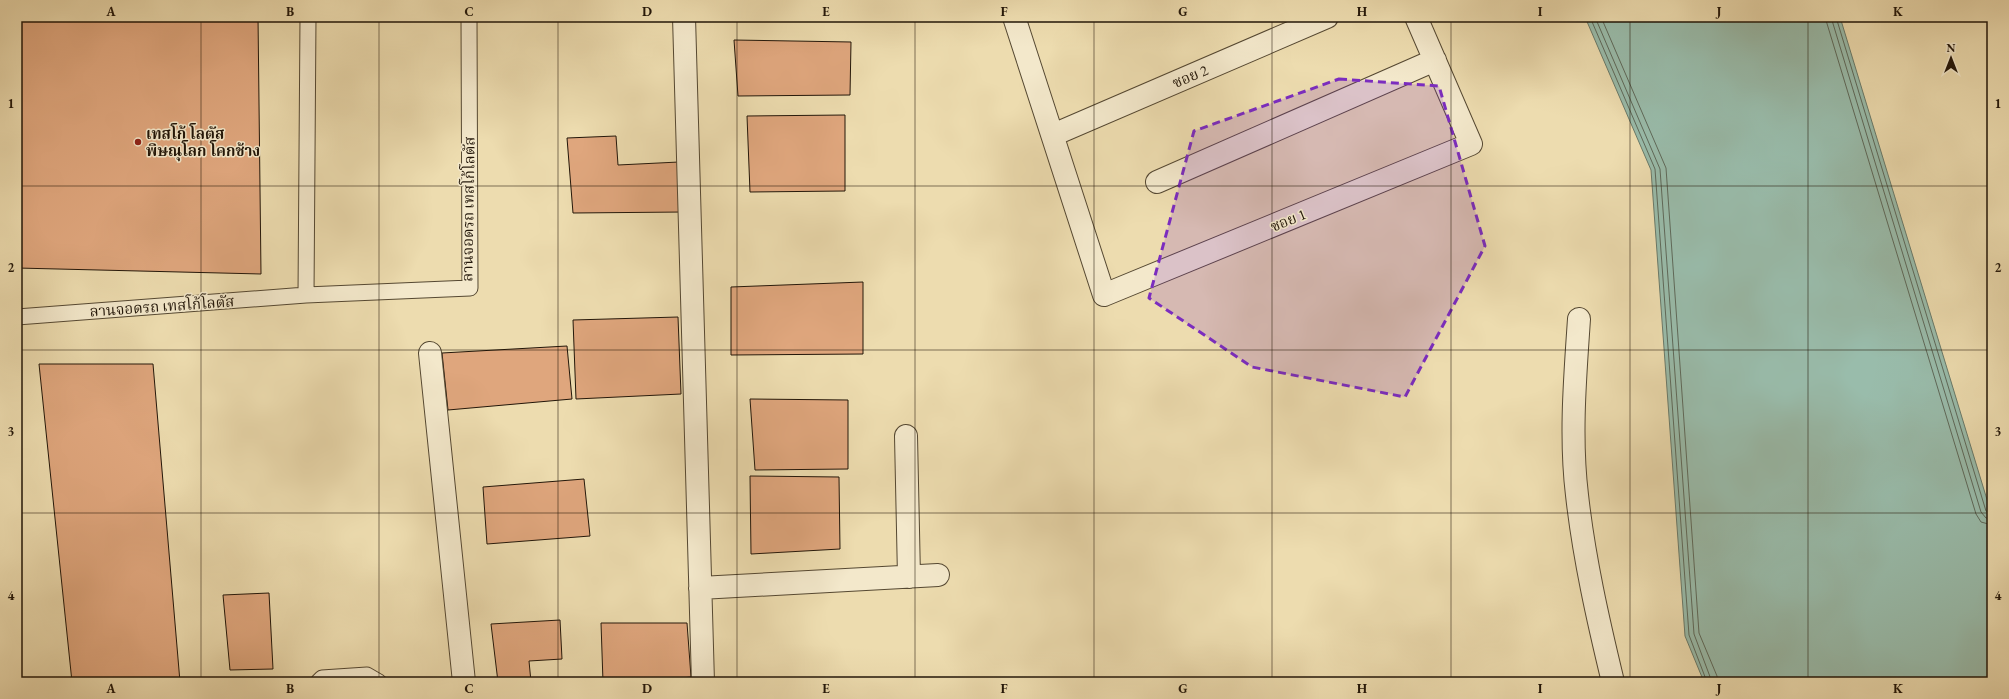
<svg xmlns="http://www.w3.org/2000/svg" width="2009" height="699" viewBox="0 0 2009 699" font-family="'EB Garamond','Noto Serif Thai',serif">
	<rect width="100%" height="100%" fill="#eddcaf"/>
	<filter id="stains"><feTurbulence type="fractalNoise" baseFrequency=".005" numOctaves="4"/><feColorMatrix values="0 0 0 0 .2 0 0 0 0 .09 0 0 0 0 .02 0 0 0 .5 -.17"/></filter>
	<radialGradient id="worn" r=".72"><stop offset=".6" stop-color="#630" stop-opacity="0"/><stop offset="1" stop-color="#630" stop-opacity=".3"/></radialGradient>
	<path fill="#99bcab" stroke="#697a6a" d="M1585,17H1840L1992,516V682H1704L1685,636L1651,170Z"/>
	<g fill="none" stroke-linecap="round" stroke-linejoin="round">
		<path stroke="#5e695a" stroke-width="1" d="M1590,17L1655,169L1689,635L1707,682
			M1595,17L1660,169L1694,634L1712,682
			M1601,17L1666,168L1699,633L1717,676L1718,682
			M1825,17L1976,514L1981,522L1992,525
			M1831,17L1981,512L1986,518L1992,519
			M1836,17L1986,511L1992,514"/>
	</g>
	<path fill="#dfa67d" stroke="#221609" d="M17,17H258L261,274L17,268Z
		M734,40L851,42L850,95L738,96Z
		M845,115V191L750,192L747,116Z
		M616,136L618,165L679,162L683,212L573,213L567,138Z
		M863,282V354L731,355V287Z
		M678,317L681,394L576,399L573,320Z
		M567,346L572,399L448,410L442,353Z
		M39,364H153L180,682H72Z
		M750,399L848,400V469L755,470Z
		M750,476L839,477L840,549L751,554Z
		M584,479L590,536L487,544L483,487Z
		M269,593L273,669L230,670L223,595Z
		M560,620L562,659L529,661L531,682H498L491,624Z
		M601,623H687L691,677L642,682H603Z"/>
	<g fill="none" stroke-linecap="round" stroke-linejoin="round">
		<g stroke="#554832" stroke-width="17">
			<path id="lane" d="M306,295L308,17
				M17,317L306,295L470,288L469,17
				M318,682L322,678L367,675L379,682"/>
		</g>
		<g stroke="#554832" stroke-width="24">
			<path id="street" d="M684,17L703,682
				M1014,17L1104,295L1471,144L1416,17
				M1053,135L1327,17
				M1157,182L1435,60
				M1579,319C1575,378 1570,437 1577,495C1584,558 1598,620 1613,682
				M430,353L464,682
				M906,436L909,577
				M700,588L938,575"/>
		</g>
		<use href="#lane" stroke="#f3e8cb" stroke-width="15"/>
		<use href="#street" stroke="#f3e8cb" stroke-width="22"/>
	</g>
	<path fill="#7b2cbf" fill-opacity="0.2" stroke="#7b2cbf" stroke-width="3" stroke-dasharray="8 5" stroke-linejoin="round" d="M1339,79L1439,86L1485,246L1405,397L1252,367L1149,298L1194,131Z"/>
	<path fill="none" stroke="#221609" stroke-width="1" stroke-opacity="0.55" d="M201,17V682M379,17V682M558,17V682M737,17V682M915,17V682M1094,17V682M1272,17V682M1451,17V682M1630,17V682M1808,17V682M17,186H1992M17,350H1992M17,513H1992"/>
	<circle fill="#8f2418" stroke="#f3e8cb" stroke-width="1.5" cx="138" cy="142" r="4"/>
	<g text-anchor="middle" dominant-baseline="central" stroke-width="3" stroke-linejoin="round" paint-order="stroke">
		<g font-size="15" fill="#221609" stroke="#f3e8cb">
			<text transform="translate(1190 76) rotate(-23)">ซอย 2</text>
			<text transform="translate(468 209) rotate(-89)">ลานจอดรถ เทสโก้โลตัส</text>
			<text transform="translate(1288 220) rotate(-22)">ซอย 1</text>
			<text transform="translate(162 306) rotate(-4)">ลานจอดรถ เทสโก้โลตัส</text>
		</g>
		<g font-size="15" font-weight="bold" fill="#221609" stroke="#f3e8cb" text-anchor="start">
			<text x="146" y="133">เทสโก้ โลตัส<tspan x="146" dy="17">พิษณุโลก โคกช้าง</tspan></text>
		</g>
	</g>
	<rect width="2009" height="699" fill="none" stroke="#eddcaf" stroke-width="44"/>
	<g transform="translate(1951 58)" stroke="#f3e8cb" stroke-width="3" paint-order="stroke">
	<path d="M0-3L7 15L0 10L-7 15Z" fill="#221609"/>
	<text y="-6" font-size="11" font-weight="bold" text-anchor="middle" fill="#221609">N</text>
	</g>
	<rect x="22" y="22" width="1965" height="655" fill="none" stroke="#221609" stroke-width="1.5"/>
	<g font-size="13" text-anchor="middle" font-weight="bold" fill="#221609">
		<text x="111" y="16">A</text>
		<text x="290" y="16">B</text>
		<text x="469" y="16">C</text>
		<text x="647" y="16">D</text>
		<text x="826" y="16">E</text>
		<text x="1004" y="16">F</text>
		<text x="1183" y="16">G</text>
		<text x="1362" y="16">H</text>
		<text x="1540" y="16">I</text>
		<text x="1719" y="16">J</text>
		<text x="1898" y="16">K</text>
		<text x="11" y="108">1</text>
		<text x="1998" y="108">1</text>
		<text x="11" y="272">2</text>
		<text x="1998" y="272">2</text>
		<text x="11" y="436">3</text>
		<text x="1998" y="436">3</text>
		<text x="11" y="600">4</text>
		<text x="1998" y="600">4</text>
		<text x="111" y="693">A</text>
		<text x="290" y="693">B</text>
		<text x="469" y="693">C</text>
		<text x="647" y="693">D</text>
		<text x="826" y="693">E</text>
		<text x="1004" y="693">F</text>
		<text x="1183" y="693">G</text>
		<text x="1362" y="693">H</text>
		<text x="1540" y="693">I</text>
		<text x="1719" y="693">J</text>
		<text x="1898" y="693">K</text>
	</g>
	<rect width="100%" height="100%" filter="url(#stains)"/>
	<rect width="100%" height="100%" fill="url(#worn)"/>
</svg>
